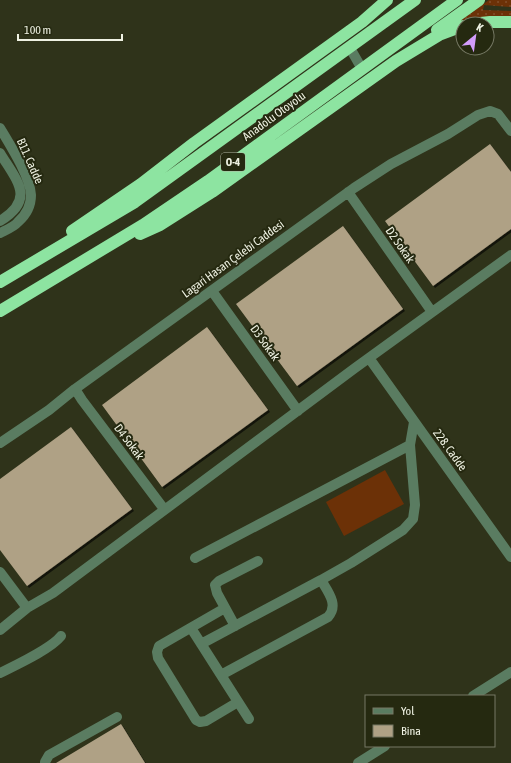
<svg xmlns="http://www.w3.org/2000/svg" width="511" height="763" viewBox="0 0 511 763" font-family="'Asap Condensed',sans-serif">
	<defs>
		<pattern id="grass-dots" width="8" height="8" patternUnits="userSpaceOnUse"><rect width="8" height="8" fill="#6c3107"/><path d="M2 2h.1M6 6h.1" fill="none" stroke="#814f2b" stroke-width="1.8" stroke-linecap="round"/></pattern>
		<filter id="shadow"><feDropShadow dx="2" dy="2" stdDeviation="0" flood-color="#0009"/></filter>
	</defs>
	<rect width="100%" height="100%" fill="#2f331a"/>
	<path fill="url(#grass-dots)" d="M489,0H511V7L484,5L483,10L511,11V18L480,17L460,21Z"/>
	<path fill="#6c3107" d="M385,470L404,504L344,536L326,502Z"/>
	<path fill="#afa185" filter="url(#shadow)" d="M490,144L511,172V229L433,286L385,221Z
		M343,226L403,309L297,386L236,304Z
		M207,327L268,410L162,487L102,405Z
		M71,427L132,509L27,586L0,550V479Z
		M121,724L145,763H56Z"/>
	<g fill="none" stroke-linecap="round" stroke-linejoin="round">
		<path stroke="#5a7c61" stroke-width="10" d="M350,48L362,69
			M0,128C10,145 30,176 31,195C31,206 26,215 18,222C14,227 6,230 0,233
			M0,153C17,181 36,199 0,221
			M348,192L432,312
			M212,291L298,411
			M369,358L511,557
			M75,389L82,400L164,509
			M0,443L49,410L75,389L354,188L391,164L448,134L478,115L490,111L498,114L511,131
			M195,558L410,445
			M0,572L27,608
			M225,608L159,646L157,652L158,658L196,720L200,722L206,721L238,702
			M235,626L217,593L215,585L219,581L258,561
			M191,628L249,719
			M0,630L27,608L53,593L355,368L511,255
			M201,644L321,580L351,563L403,530L413,519L415,505L410,445L414,422
			M0,673C16,665 51,649 61,636
			M221,675L328,617C339,605 328,592 321,580
			M473,696L511,672
			M45,763V762L49,755L117,717
			M358,763L385,746"/>
		<path stroke="#8de4a1" stroke-width="12" d="M471,24L490,22H511
			M437,30L479,0
			M72,231L141,184L194,143L362,22L387,0
			M140,234L160,225L212,192L396,61L439,35L463,26
			M0,282L135,202L415,0
			M0,311L143,225L208,181L457,0"/>
	</g>
	<g text-anchor="middle" dominant-baseline="central" stroke-width="4" stroke-linejoin="round" paint-order="stroke">
		<rect fill="#252910" stroke="#b2b6a4" stroke-width="1" x="221" y="153" width="24" height="18" rx="3"/>
		<g font-size="11" font-weight="bold" fill="#eff2e3">
			<text x="233" y="162">O-4</text>
		</g>
		<g font-size="12" fill="#eff2e3" stroke="#252910">
			<text transform="translate(274 116) rotate(-36)">Anadolu Otoyolu</text>
			<text transform="translate(30 161) rotate(66)">B11. Cadde</text>
			<text transform="translate(400 245) rotate(55)">D2 Sokak</text>
			<text transform="translate(233 259) rotate(-36)">Lagari Hasan Çelebi Caddesi</text>
			<text transform="translate(265 343) rotate(54)">D3 Sokak</text>
			<text transform="translate(129 442) rotate(53)">D4 Sokak</text>
			<text transform="translate(450 450) rotate(54)">228. Cadde</text>
		</g>
	</g>
	<rect x="365" y="695" width="130" height="52" fill="#252910" stroke="#767964"/>
	<rect x="373" y="708" width="20" height="6" fill="#5a7c61" stroke="#767964"/>
	<text x="401" y="715" font-size="12" fill="#eff2e3">Yol</text>
	<rect x="373" y="725" width="20" height="12" fill="#afa185" stroke="#767964"/>
	<text x="401" y="735" font-size="12" fill="#eff2e3">Bina</text>
	<g transform="translate(475 36) rotate(29)"><circle r="19" fill="#252910" stroke="#767964"/>
	<path d="M0-3L7 15L0 10L-7 15Z" fill="#d39cfc"/>
	<text y="-6" font-size="11" font-weight="bold" text-anchor="middle" fill="#eff2e3">K</text>
	</g>
	<path d="M18 34v6h104v-6" fill="none" stroke="#eff2e3" stroke-width="2"/>
	<text x="24" y="34" font-size="12" fill="#eff2e3" stroke="#252910" stroke-width="3" paint-order="stroke">100 m</text>
</svg>
